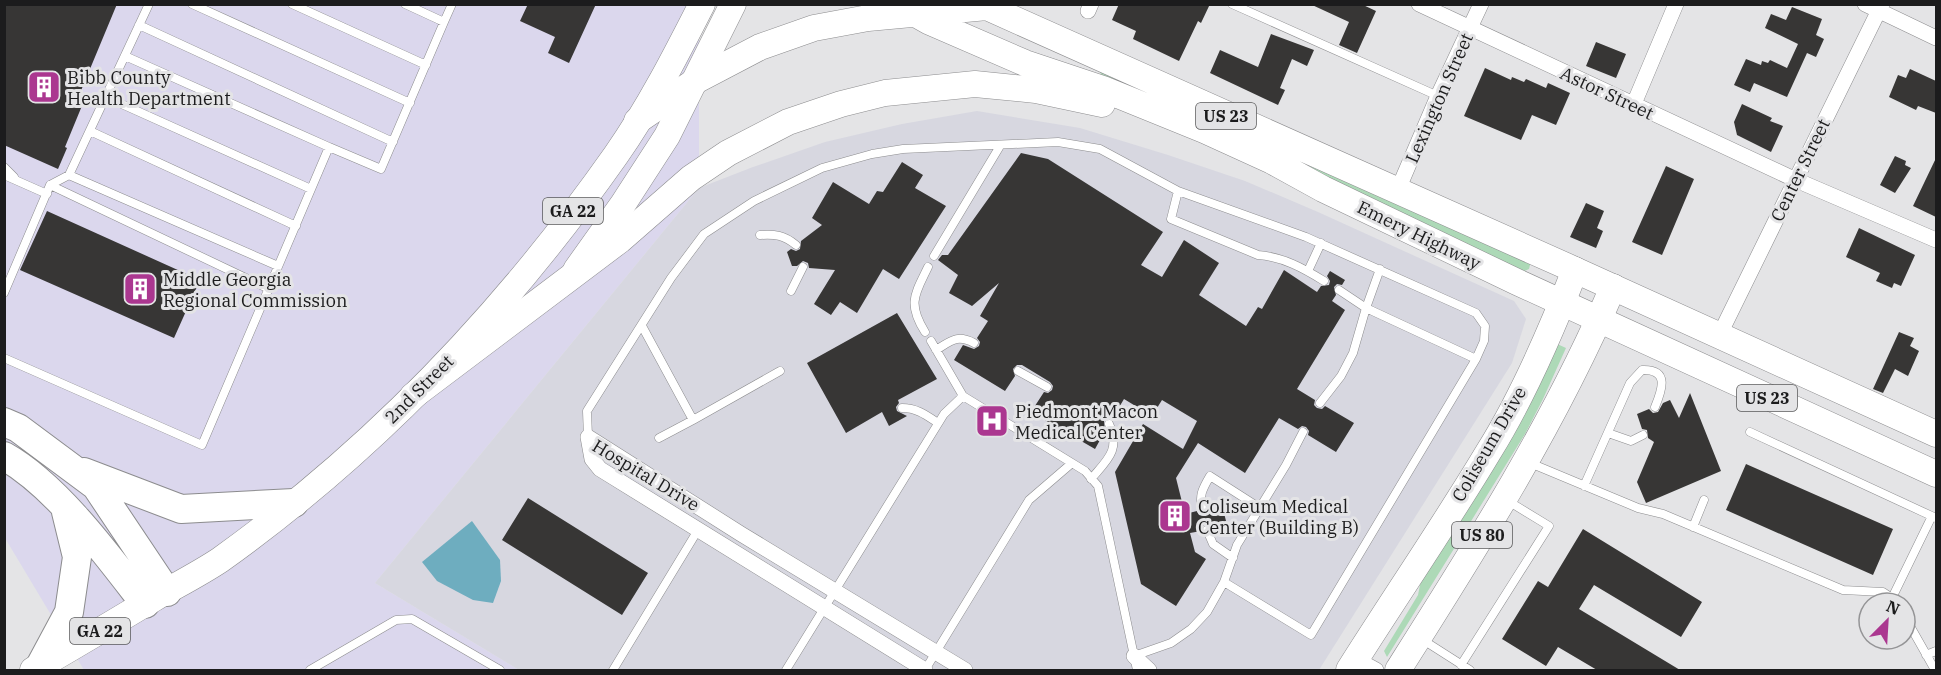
<svg xmlns="http://www.w3.org/2000/svg" width="1941" height="675" viewBox="0 0 1941 675" font-family="'IBM Plex Serif',serif">
	<rect width="100%" height="100%" fill="#e4e4e6"/>
	<path fill="#dbd7ed" d="M4,5H699V188L375,583L519,670H84L5,538Z"/>
	<path fill="#d7d7e0" d="M977,111L1080,128L1168,155L1245,181L1318,212L1514,301L1526,319L1512,363L1319,670H519L375,583L699,188L753,167L825,142L902,124Z"/>
	<path fill="#add9b7" d="M1097,68L1531,261L1529,269L1522,272L1107,83Z
		M1555,343L1566,348L1543,399L1525,434L1387,657L1384,651L1418,595L1421,580Z"/>
	<path fill="#6eadbf" d="M472,521L500,560L501,581L493,603L473,600L437,581L422,562Z"/>
	<path fill="#373635" d="M4,4H117L85,81L80,93L86,96L65,147L67,148L58,169L4,145Z
		M528,4H596L569,63L548,53L555,37L520,21Z
		M1119,4H1210L1201,23L1198,21L1179,61L1133,39L1136,31L1112,20Z
		M1310,4H1361L1376,11L1357,53L1339,45L1349,22Z
		M1792,7L1822,19L1816,35L1824,39L1816,57L1807,53L1787,97L1754,83L1750,92L1734,85L1746,59L1761,65L1762,61L1768,63L1770,60L1787,68L1798,44L1765,28L1771,14L1786,20Z
		M1271,34L1314,50L1307,66L1292,59L1280,88L1285,90L1278,105L1210,73L1220,50L1258,67Z
		M1596,42L1626,54L1616,78L1586,66Z
		M1485,68L1511,80L1512,77L1524,82L1526,79L1546,88L1548,83L1570,93L1556,125L1532,115L1521,140L1464,116Z
		M1910,69L1936,81V113L1918,106L1916,110L1889,97L1898,75L1906,78Z
		M1742,104L1772,118L1770,121L1783,126L1771,152L1737,135L1734,122Z
		M1021,153L1048,159L1163,232L1141,265L1162,277L1184,240L1219,263L1199,295L1246,326L1258,307L1262,309L1284,270L1317,292L1321,286L1329,285L1330,281L1327,276L1330,271L1345,280L1342,285L1337,284L1334,287L1336,295L1332,301L1345,310L1297,389L1315,400L1314,405L1317,408L1322,409L1325,406L1354,423L1336,452L1308,435L1309,431L1306,427L1302,426L1298,429L1279,418L1245,473L1198,443L1176,478L1185,514L1197,511L1199,515L1204,516L1208,514L1209,508L1222,505L1227,525L1213,528L1210,525L1205,524L1202,527L1201,531L1190,533L1195,552L1206,559L1176,606L1141,584L1115,472L1143,424L1183,449L1197,421L1162,400L1152,416L1124,399L1112,419L1107,418L1104,421L1105,431L1095,449L1031,412L1044,392L1048,393L1052,390L1053,386L1050,382L1022,365H1017L1013,369L1015,376L1005,391L954,360L963,345L974,349L979,346L980,342L977,338L988,321L980,316L999,283L972,306L949,293L958,275L938,260L942,255H948Z
		M1895,156L1906,161L1905,165L1911,168L1895,193L1880,185Z
		M1936,158V217L1913,206Z
		M902,162L923,175L915,188L946,206L899,279L883,269L857,313L840,302L831,315L814,304L835,270L809,268L808,263L803,261L797,266H792L787,252L791,249L796,251L800,249L801,241L822,225L812,218L833,182L869,204L877,191L883,192Z
		M1666,166L1694,179L1662,255L1632,242Z
		M1586,203L1604,211L1597,228L1603,231L1596,248L1570,237Z
		M47,211L200,280L174,338L20,270Z
		M1859,228L1915,255L1901,286L1894,283L1892,288L1876,281L1880,273L1846,257Z
		M897,313L937,379L898,400L899,403L896,407L897,411L907,416L889,426L882,412L846,433L807,363Z
		M1899,332L1914,338L1910,346L1919,351L1908,376L1895,369L1883,393L1873,389Z
		M1690,393L1721,471L1646,503L1637,482L1654,442L1648,438L1647,430L1642,429L1637,414L1649,409L1653,413L1658,412L1663,403L1670,400L1679,418Z
		M1746,464L1893,529L1873,575L1726,510Z
		M528,498L648,573L622,615L502,540Z
		M1583,529L1702,602L1681,637L1594,585L1579,609L1680,670H1597L1558,647L1546,666L1502,639L1538,581L1548,587Z"/>
	<g fill="none" stroke-linecap="round" stroke-linejoin="round">
		<g stroke="#8c8c8e" stroke-width="9">
			<path id="service" d="M192,4L410,103
				M292,4L426,65
				M405,4L444,22L452,4
				M1232,4L1438,96
				M139,25L393,142
				M125,56L329,147
				M106,97L311,189
				M90,131L296,226
				M4,167L14,177
				M4,175L47,194
				M69,175L278,266
				M50,185L269,289
				M1178,191L1306,237L1476,313L1485,326L1484,341L1476,359L1311,635L1224,582
				M760,235C775,234 784,235 796,245
				M934,256L1000,146
				M1380,269L1366,308L1476,359
				M1308,271L1321,243
				M791,291L803,267
				M4,293L50,185L69,175L149,4
				M642,326L693,420L659,438
				M925,332C907,303 915,294 928,267
				M931,341L963,396
				M936,350C951,341 957,334 974,343
				M4,358L202,445L329,147L381,169L444,22
				M1018,371L1047,387
				M1320,403L1341,376L1353,353L1366,308L1339,290
				M902,408C917,408 926,415 938,423
				M693,420L780,371
				M1750,432L1936,518
				M1608,433L1631,441L1643,435
				M588,437L587,411L671,278L704,234L754,201L822,168L872,154L903,149L1058,142L1100,149L1178,191L1171,219L1258,255C1283,257 1303,268 1324,281
				M1530,463L1638,508L1663,514L1843,590L1883,592L1892,598L1896,603
				M1091,479C1107,460 1121,450 1109,424
				M1584,486L1630,383L1642,370C1670,369 1662,390 1655,407
				M1203,510C1198,496 1203,488 1210,476L1260,508
				M1693,527L1704,500
				M1207,530L1213,544L1233,558
				M1892,598L1932,516
				M1905,617L1935,670
				M1423,640L1470,670
				M1926,655L1936,651
				M1134,656L1171,643L1191,629L1207,612L1224,582L1237,545L1286,465L1303,432
				M1461,665L1549,526L1508,501
				M310,670L396,620L412,619L500,670
				M613,670L698,530
				M786,670L944,414L963,396L1085,471L1098,486L1137,670
				M925,670L1029,500L1072,463"/>
		</g>
		<g stroke="#8c8c8e" stroke-width="16">
			<path id="minor" d="M1419,4L1796,180L1936,240
				M1865,4L1936,38
				M1088,11L1091,4
				M1633,106L1676,4
				M1397,192L1438,96L1481,4
				M1719,336L1882,4
				M588,437L741,534L965,670
				M588,437L592,459L600,469L925,670
				M1134,656L1149,670
				M1356,659L1376,670"/>
		</g>
		<g stroke="#8c8c8e" stroke-width="27">
			<path id="primary" d="M576,270L623,204L667,136L733,4
				M33,670C73,647 113,623 153,599C175,586 199,574 220,560C374,450 507,310 616,155C649,108 676,55 702,4
				M1349,670C1395,597 1444,526 1489,451C1522,398 1552,329 1575,270
				M1398,670C1476,547 1555,423 1613,287"/>
		</g>
		<g stroke="#8c8c8e" stroke-width="27">
			<path id="trunk" d="M898,4L928,21L1025,63L1103,89L1204,130L1272,161L1323,189L1517,282L1936,474
				M980,4L1575,270L1936,434
				M637,121L697,80L760,47L814,28L868,18L987,7
				M413,396L620,240L691,178L728,153L788,122L841,104L885,93L975,84L1036,90L1102,104"/>
		</g>
		<g stroke="#8c8c8e" stroke-width="30">
			<path id="motorway" d="M4,422L18,428L96,486L167,592
				M4,456C57,486 108,556 145,604
				M84,472L181,509L294,503
				M40,666L69,612L77,557L66,512"/>
		</g>
		<use href="#service" stroke="#fff" stroke-width="8"/>
		<use href="#minor" stroke="#fff" stroke-width="15"/>
		<use href="#primary" stroke="#fff" stroke-width="26"/>
		<use href="#trunk" stroke="#fff" stroke-width="26"/>
		<use href="#motorway" stroke="#fff" stroke-width="28"/>
	</g>
	<defs>
		<g id="building-square" transform="scale(1.725)"><rect x="-9" y="-9" width="18" height="18" rx="4" fill="#ab3790" stroke="#e4e4e6"/><path d="M-4-6H4V6H1V3H-1V6H-4ZM-2.5-4.3h1.7v1.8h-1.7ZM.8-4.3h1.7v1.8H.8ZM-2.5-1h1.7V.8h-1.7ZM.8-1h1.7V.8H.8Z" fill="#fff"/></g>
		<g id="hospital-square" transform="scale(1.725)"><rect x="-9" y="-9" width="18" height="18" rx="4" fill="#ab3790" stroke="#e4e4e6"/><path d="M-5-5h3v3.5h4V-5h3V5h-3V1.5h-4V5h-3Z" fill="#fff"/></g>
	</defs>
	<g fill-rule="evenodd">
		<use href="#building-square" x="44" y="87"/>
		<use href="#building-square" x="140" y="289"/>
		<use href="#hospital-square" x="992" y="421"/>
		<use href="#building-square" x="1175" y="516"/>
	</g>
	<g text-anchor="middle" dominant-baseline="central" stroke-width="6" stroke-linejoin="round" paint-order="stroke">
		<g fill="#e4e4e6" stroke="#585859" stroke-width="1.5">
			<rect x="1196" y="103" width="60" height="26" rx="4.5"/>
			<rect x="543" y="198" width="60" height="26" rx="4.5"/>
			<rect x="1737" y="385" width="60" height="26" rx="4.5"/>
			<rect x="1452" y="522" width="60" height="26" rx="4.5"/>
			<rect x="70" y="618" width="60" height="26" rx="4.5"/>
		</g>
		<g font-size="16" font-weight="bold" fill="#1c1c1d">
			<text x="1226" y="116">US 23</text>
			<text x="573" y="211">GA 22</text>
			<text x="1767" y="398">US 23</text>
			<text x="1482" y="535">US 80</text>
			<text x="100" y="631">GA 22</text>
		</g>
		<g font-size="18" fill="#1c1c1d" stroke="#e4e4e6" text-anchor="start">
			<text x="67" y="77">Bibb County<tspan x="67" dy="21">Health Department</tspan></text>
			<text x="163" y="279">Middle Georgia<tspan x="163" dy="21">Regional Commission</tspan></text>
			<text x="1015" y="411">Piedmont Macon<tspan x="1015" dy="21">Medical Center</tspan></text>
			<text x="1198" y="506">Coliseum Medical<tspan x="1198" dy="21">Center (Building B)</tspan></text>
		</g>
		<g font-size="18" fill="#1c1c1d" stroke="#e4e4e6">
			<text transform="translate(1607 93) rotate(25)">Astor Street</text>
			<text transform="translate(1439 98) rotate(-66)">Lexington Street</text>
			<text transform="translate(1800 170) rotate(-64)">Center Street</text>
			<text transform="translate(1419 235) rotate(26)">Emery Highway</text>
			<text transform="translate(419 389) rotate(-45)">2nd Street</text>
			<text transform="translate(1489 444) rotate(-60)">Coliseum Drive</text>
			<text transform="translate(646 475) rotate(31)">Hospital Drive</text>
		</g>
	</g>
	<rect width="1941" height="675" fill="none" stroke="#1c1c1d" stroke-width="12"/>
	<g transform="translate(1887 621) rotate(24)"><circle r="28" fill="#e4e4e6" stroke="#949496" stroke-width="1.5"/>
	<path d="M0-4.5L10 22L0 15L-10 22Z" fill="#ab3790"/>
	<text y="-9" font-size="16" font-weight="bold" text-anchor="middle" fill="#1c1c1d">N</text>
	</g>
</svg>
